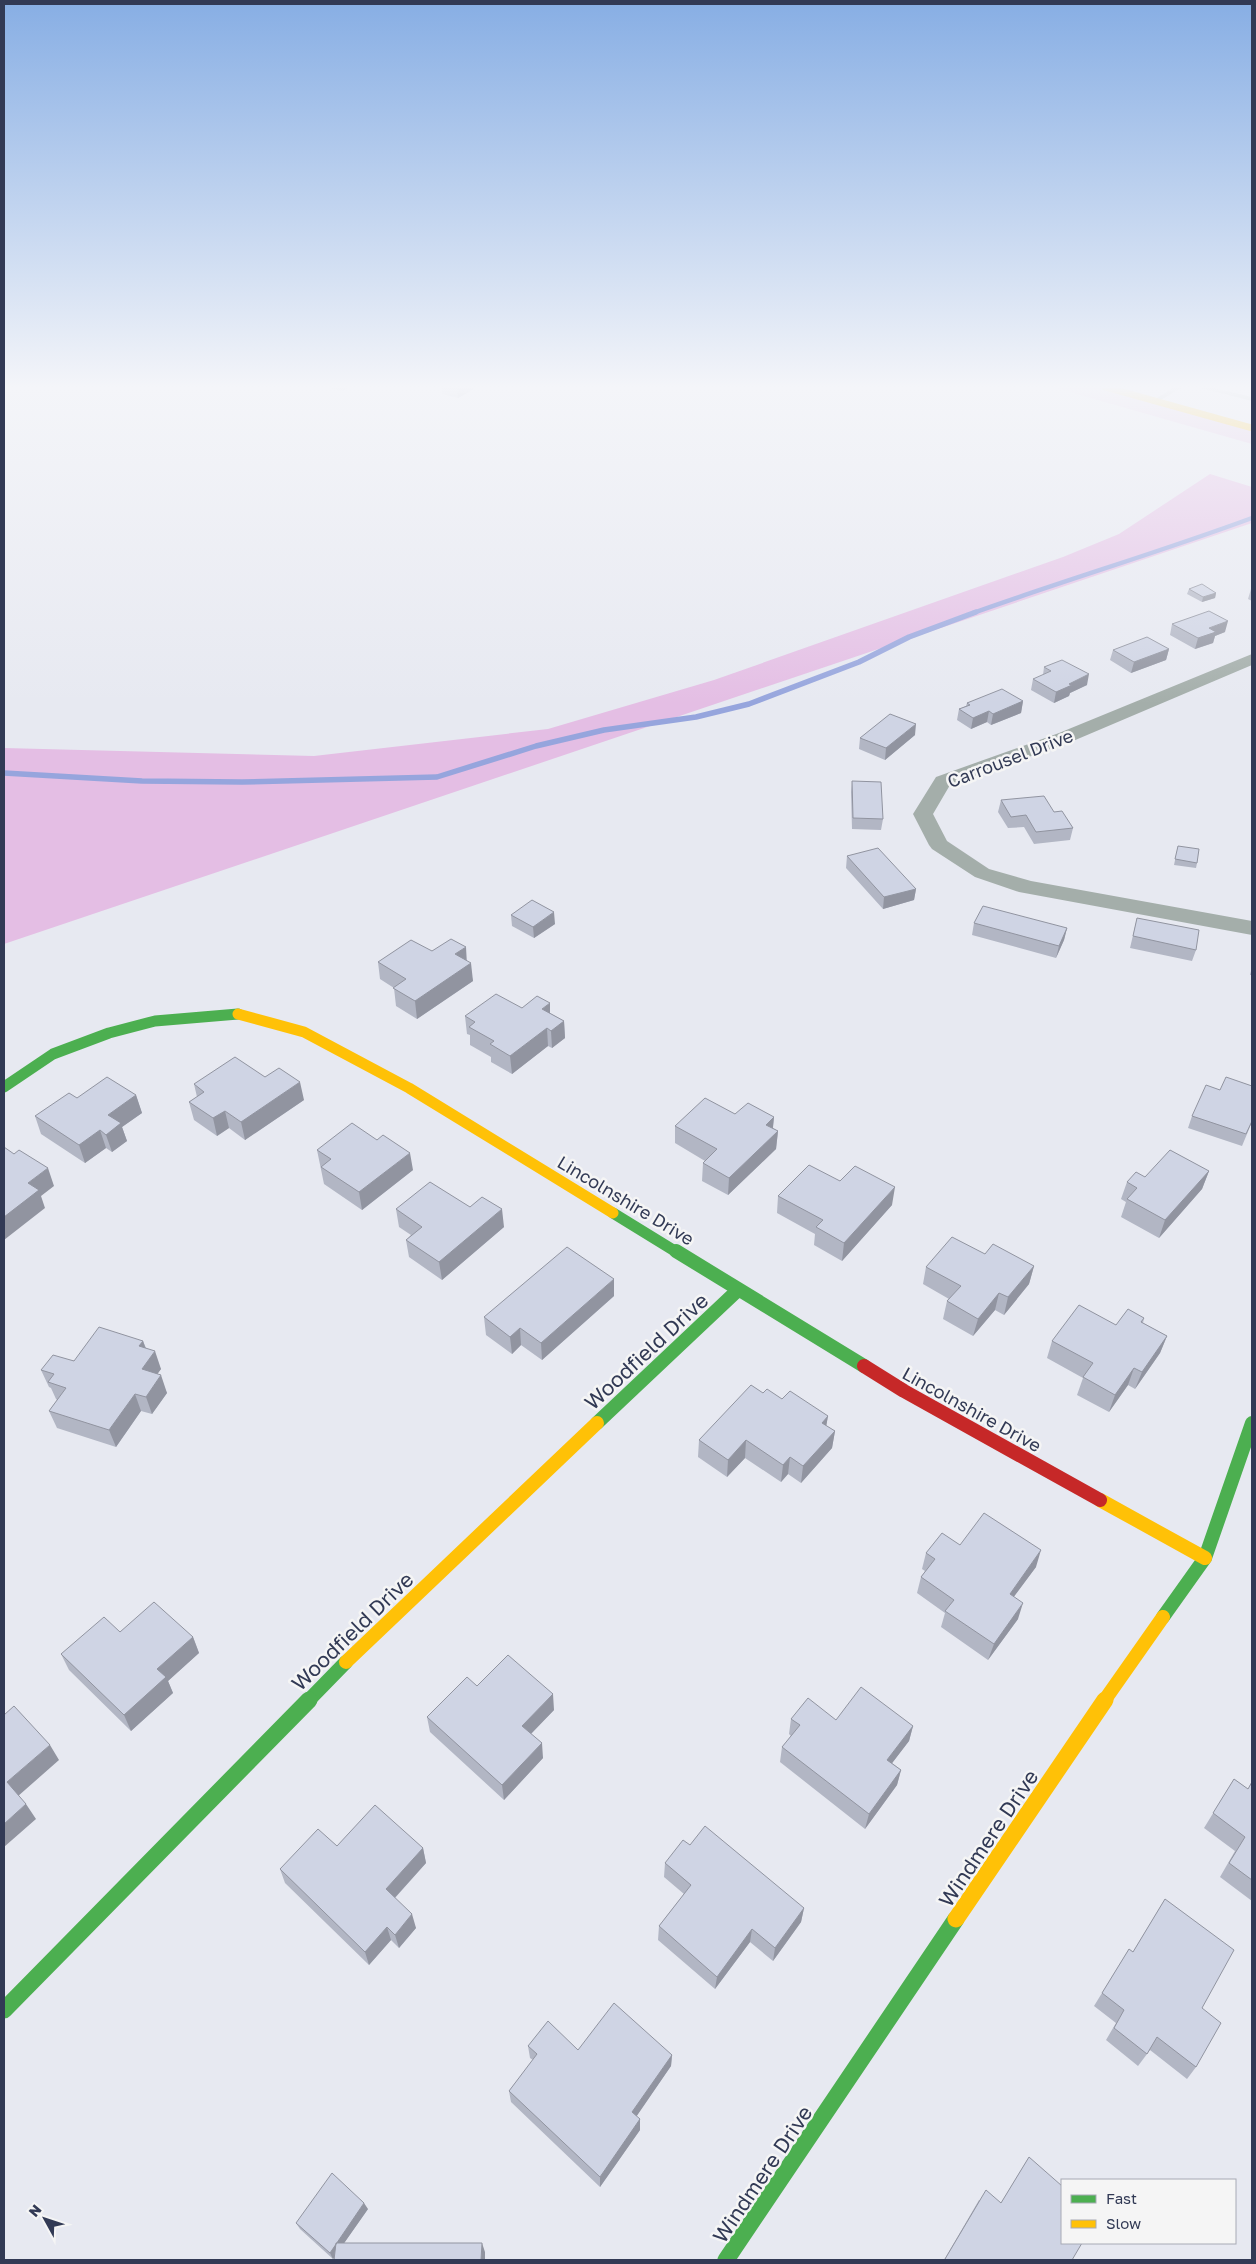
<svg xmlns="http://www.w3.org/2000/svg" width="1256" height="2264" viewBox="0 0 1256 2264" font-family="'Golos Text',sans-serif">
	<rect width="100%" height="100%" fill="#e7e9f1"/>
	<path fill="#e2c2e2" d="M1052,387H1105L1252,428V444Z"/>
	<path fill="#e4bee4" d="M1210,474L1252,487V523L4,944V748L314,756L548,729L714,680L1063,557L1119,534Z"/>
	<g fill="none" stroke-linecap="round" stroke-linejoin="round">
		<path stroke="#96a5dd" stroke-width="4.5" d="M973,613C1065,580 1160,552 1252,518"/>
		<path stroke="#96a5dd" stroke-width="5.5" d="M4,773L142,781L242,782L437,777L536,746L604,730L696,717L749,704L859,662L909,637L976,612"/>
		<path fill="#a4aeaa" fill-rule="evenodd" d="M1175,387H1183L1157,402L1152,401Z
			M1197,387H1209L1252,397V401Z"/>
		<path fill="#a4aeaa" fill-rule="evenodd" d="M1252,654V665L1073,741L950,785L933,814L947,841L989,869L1031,881L1252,921V935L1019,892L975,877L932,849L929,845L913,814L936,777L1059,733Z"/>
		<path stroke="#4caf50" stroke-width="11" d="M4,1087L53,1054L109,1033L155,1021L238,1014
			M613,1213L678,1253"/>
		<path stroke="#4caf50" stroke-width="14" d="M676,1251L864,1366
			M597,1423L738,1290
			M1163,1617L1205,1558L1252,1423
			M308,1701L346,1662"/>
		<path stroke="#4caf50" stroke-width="17" d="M4,2010L309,1700
			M726,2260L956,1919"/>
		<path stroke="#ffc107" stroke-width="7" d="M1105,387L1252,428"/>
		<path stroke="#ffc107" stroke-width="11" d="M238,1014L304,1032L409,1088L613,1213"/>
		<path stroke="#ffc107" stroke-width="14" d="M1100,1500L1205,1558
			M346,1662L597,1423
			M1104,1701L1163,1617"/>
		<path stroke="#ffc107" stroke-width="17" d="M956,1919L1105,1700"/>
		<path stroke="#c62828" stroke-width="14" d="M864,1366L904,1391L1100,1500"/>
	</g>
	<path fill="#b2b6c4" d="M331,387H348L343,391L331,389Z
		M442,387H474V389L458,398L442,394Z
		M1243,387H1252V389Z
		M1252,588V601L1248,599L1251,589Z
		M1189,589L1216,593L1215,598L1202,602L1187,594Z
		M1172,624L1225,632L1215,636L1213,643L1195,649L1170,635Z
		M1169,649L1166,660L1131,673L1110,660L1113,650Z
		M1044,667L1087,685L1070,693L1069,696L1054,703L1031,690L1033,679L1043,675Z
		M1023,701L1021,713L991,725L987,722L971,729L957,720L959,709L966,706L967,703Z
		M915,735L885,760L859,749L860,738Z
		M852,781L883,819L881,830L852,829L851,792Z
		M1001,800L1054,812L1073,828L1070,840L1034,844L1024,827L1008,828L998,812Z
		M1178,846L1197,863L1196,868L1174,865Z
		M847,856L916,889L914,900L883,909L846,868Z
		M511,915L555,924L534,938L512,926Z
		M1137,918L1196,950L1192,961L1130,948Z
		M974,923L1067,928L1064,940L1056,958L972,935Z
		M432,951L467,961L473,981L417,1019L396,1006L394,988L380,979L378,962Z
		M1252,967V975H1250Z
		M522,1008L550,1013L564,1021L565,1038L552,1048L548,1046L512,1074L491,1062V1057L470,1045V1035L467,1034L465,1016Z
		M265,1077L304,1100L245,1140L229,1128L217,1136L194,1120L189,1102L197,1097L194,1084Z
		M1220,1090L1252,1122L1242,1146L1188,1128L1192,1116Z
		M136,1095L142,1113L122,1127L127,1141L112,1152L106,1148L85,1163L41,1134L35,1116L77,1098Z
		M735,1114L774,1117L773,1128L778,1131L776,1149L728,1195L702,1181L703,1163L705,1161L675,1143V1126Z
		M317,1150L413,1170L362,1210L324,1184Z
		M1209,1171L1202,1189L1159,1238L1121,1217L1126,1202L1121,1199L1127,1182L1145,1177Z
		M840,1181L892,1205L842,1261L814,1245L815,1234L777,1213L778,1196Z
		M470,1207L504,1227L442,1280L409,1257L406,1240L411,1235L399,1227L396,1209Z
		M985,1254L1034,1266L1029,1284L1004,1315L995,1310L973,1336L943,1319L947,1301L949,1299L923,1284L926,1267Z
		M614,1296L542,1360L521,1345L512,1354L486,1335L484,1317Z
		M1144,1318L1143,1323L1167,1336L1160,1353L1135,1389L1128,1385L1109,1412L1077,1395L1083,1378L1047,1358L1052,1341Z
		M143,1341L146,1348L161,1369L157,1374L167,1393L152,1414L141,1411L116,1447L57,1428L49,1411L57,1400L56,1399L51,1388L49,1387L41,1370Z
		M763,1393L828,1416L826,1426L835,1431L832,1448L801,1483L788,1474L781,1482L745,1458L727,1477L698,1457L699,1440Z
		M960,1545L1036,1567L1014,1596L1018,1619L988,1660L941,1627L945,1613L917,1593L921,1577L925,1571L922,1569L926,1553Z
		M120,1632L193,1637L199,1653L168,1681L173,1693L131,1731L69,1670L61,1654Z
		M477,1686L554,1710L531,1734L543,1758L504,1800L430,1732L427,1717Z
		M791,1719L836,1720L913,1726L909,1741L892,1763L901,1770L897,1785L865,1829L780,1762L782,1747L791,1736L789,1734Z
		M1234,1779L1248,1789L1252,1781V1901L1220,1877L1235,1851L1204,1828Z
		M690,1845L804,1908L801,1922L773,1961L750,1942L715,1989L658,1940L659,1926L684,1894L664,1877L665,1863Z
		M337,1846L423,1848L426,1863L395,1898L416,1928L399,1948L391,1940L369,1965L285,1883L280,1869Z
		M1165,1899L1202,2008L1196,2067L1187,2079L1150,2050L1138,2066L1106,2040L1116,2023L1094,2006L1129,1949L1133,1952Z
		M528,2046L578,2050L672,2055L671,2066L636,2116L640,2119V2130L600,2187L511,2102L509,2091L533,2060L530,2058Z
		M1029,2157L1072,2260H944L979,2200L1001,2203Z
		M368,2209L344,2243L485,2252V2260H334V2258L333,2259L300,2229L296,2223Z"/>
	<path fill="#9194a0" d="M343,387H348L343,391Z
		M460,387H474V389L458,398L457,388Z
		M1216,593L1215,598L1202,602L1203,597Z
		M1228,621L1225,632L1215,636L1213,643L1195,649L1198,638L1209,628Z
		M1169,649L1166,660L1131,673L1134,662Z
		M1089,674L1087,685L1070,693L1069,696L1054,703L1056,692L1069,684Z
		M1023,701L1021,713L991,725L993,714Z
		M989,711L987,722L971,729L973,718Z
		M916,724L915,735L885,760L886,748Z
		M916,889L914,900L883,909L884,897Z
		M554,912L555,924L534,938L533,927Z
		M1067,928L1064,940L1056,958L1059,946Z
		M466,947L467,965L455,954Z
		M471,963L473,981L417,1019L415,1001Z
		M550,1003V1021L542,1009Z
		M564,1021L565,1038L552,1048L551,1031Z
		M547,1028L548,1046L512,1074L510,1056Z
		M300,1082L304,1100L245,1140L241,1122Z
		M136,1095L142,1113L122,1127L127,1141L112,1152L106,1135L108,1115Z
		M225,1111L229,1128L217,1136L213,1118Z
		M774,1117L772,1135L766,1125Z
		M100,1130L106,1148L85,1163L79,1145Z
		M778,1131L776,1149L728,1195L729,1178Z
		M410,1153L413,1170L362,1210L359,1192Z
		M48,1168L54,1186L41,1196L45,1208L4,1240V1217L28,1183Z
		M1209,1171L1202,1189L1159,1238L1165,1220Z
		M895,1187L892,1205L842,1261L844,1243Z
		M502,1209L504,1227L442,1280L439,1262Z
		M1034,1266L1029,1284L1004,1315L1008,1297Z
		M614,1279V1296L542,1360L541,1343Z
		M999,1293L995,1310L973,1336L978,1319Z
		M520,1328L521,1345L512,1354L510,1337Z
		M1167,1336L1160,1353L1135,1389L1142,1372Z
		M143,1341L149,1358L139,1346Z
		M155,1351L161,1369L148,1387L142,1369Z
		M1134,1368L1128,1385L1109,1412L1115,1395Z
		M161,1375L167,1393L152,1414L146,1397Z
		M135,1394L141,1411L116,1447L109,1430Z
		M828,1416L825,1433L822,1423Z
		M835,1431L832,1448L801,1483L803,1466Z
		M746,1440L745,1458L727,1477L728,1460Z
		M790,1457L788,1474L781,1482L783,1465Z
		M1041,1550L1036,1567L1004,1610L1010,1594Z
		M1023,1603L1018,1619L988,1660L994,1644Z
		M193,1637L199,1653L168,1681L173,1693L131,1731L124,1715L157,1669Z
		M553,1694L554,1710L524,1741L522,1726Z
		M913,1726L909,1741L883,1775L887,1760Z
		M542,1743L543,1758L504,1800L502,1785Z
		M50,1745L59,1760L17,1797L7,1782Z
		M901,1770L897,1785L865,1829L869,1814Z
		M26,1804L36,1819L4,1847V1824Z
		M423,1848L426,1863L390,1903L386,1889Z
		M804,1908L801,1922L773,1961L775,1948Z
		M412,1914L416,1928L399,1948L395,1935Z
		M387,1927L391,1940L369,1965L365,1952Z
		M752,1929L750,1942L715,1989L717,1977Z
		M672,2055L671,2066L632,2123V2112Z
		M640,2119V2130L600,2187V2177Z
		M364,2203L368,2209L333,2259L330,2253Z
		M482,2243L485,2252V2260H481Z"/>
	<path fill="#cfd4e4" stroke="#9194a0" d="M1202,584L1216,593L1203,597L1189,589Z
		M1209,611L1228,621L1209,628L1216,632L1198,638L1172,624Z
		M1147,637L1169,649L1134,662L1113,650Z
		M1062,660L1089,674L1069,684L1072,685L1056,692L1033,679L1051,671L1044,667Z
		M1002,689L1023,701L993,714L989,711L973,718L959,709L970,705L967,703Z
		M890,714L916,724L886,748L860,738Z
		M852,781L881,782L883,819L853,818Z
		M1044,796L1054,812L1062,811L1073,828L1036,832L1026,815L1011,817L1001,800Z
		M1178,846L1199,849L1197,863L1175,859Z
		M878,848L916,889L884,897L847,856Z
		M532,900L554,912L533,927L511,915Z
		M983,906L1067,928L1059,946L974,923Z
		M1137,918L1199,930L1196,950L1133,936Z
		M451,939L466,947L455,954L471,963L415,1001L393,988L406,979L378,962L411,940L432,951Z
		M496,994L522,1008L537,996L550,1003L542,1009L564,1021L551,1031L547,1028L510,1056L490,1044L494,1041L469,1027L475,1022L465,1016Z
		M235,1057L265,1077L279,1068L300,1082L241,1122L225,1111L213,1118L189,1102L204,1092L194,1084Z
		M107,1077L136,1095L108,1115L121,1123L106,1135L100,1130L79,1145L35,1116L69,1093L77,1098Z
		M1226,1077L1252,1086V1121L1246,1134L1192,1116L1206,1085L1220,1090Z
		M705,1098L735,1114L748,1103L774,1117L766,1125L778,1131L729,1178L703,1163L717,1149L675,1126Z
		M352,1123L377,1140L383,1135L410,1153L359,1192L321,1167L331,1159L317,1150Z
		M4,1147L14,1154L19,1150L48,1168L28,1183L39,1190L4,1217Z
		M1170,1150L1209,1171L1165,1220L1127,1199L1137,1188L1127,1182L1136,1172L1145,1177Z
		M809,1165L840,1181L855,1166L895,1187L844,1243L816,1227L823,1220L778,1196Z
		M430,1182L470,1207L482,1197L502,1209L439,1262L406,1240L422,1227L396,1209Z
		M952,1237L985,1254L993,1244L1034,1266L1008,1297L999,1293L978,1319L947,1301L961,1286L926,1267Z
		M567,1247L614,1279L541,1343L520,1328L510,1337L484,1317Z
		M1079,1305L1116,1325L1128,1309L1144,1318L1141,1322L1167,1336L1142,1372L1134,1368L1115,1395L1083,1377L1093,1363L1052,1341Z
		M99,1327L143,1341L139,1346L155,1351L142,1369L161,1375L146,1397L135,1394L109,1430L49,1411L66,1388L48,1382L54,1374L41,1370L53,1355L74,1361Z
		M751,1385L763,1393L767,1389L782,1399L790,1391L828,1416L822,1423L835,1431L803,1466L790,1457L783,1465L746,1440L728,1460L699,1440Z
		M984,1513L1041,1550L1010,1594L1023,1603L994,1644L945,1611L954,1600L921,1577L935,1559L926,1553L942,1533L960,1545Z
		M154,1602L193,1637L157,1669L166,1677L124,1715L61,1654L104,1617L120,1632Z
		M508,1655L553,1694L522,1726L542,1743L502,1785L427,1717L467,1677L477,1686Z
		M861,1687L913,1726L887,1760L901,1770L869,1814L782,1747L800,1725L791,1719L808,1698L836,1720Z
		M14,1706L50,1745L7,1782L26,1804L4,1824V1715Z
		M1234,1779L1248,1789L1252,1782V1880L1229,1863L1245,1837L1213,1813Z
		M375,1805L423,1848L386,1889L412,1914L395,1935L387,1927L365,1952L280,1869L318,1829L337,1846Z
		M705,1826L804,1908L775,1948L752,1929L717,1977L659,1926L691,1885L665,1863L683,1840L690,1845Z
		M1165,1899L1234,1950L1202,2008L1221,2023L1196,2067L1157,2037L1147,2054L1114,2028L1124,2010L1102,1993L1129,1949L1133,1952Z
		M614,2003L672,2055L632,2112L640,2119L600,2177L509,2091L537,2054L528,2046L548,2021L578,2050Z
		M1029,2157L1062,2186V2243H1082L1072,2260H947L945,2259L986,2190L1001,2203Z
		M332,2173L364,2203L330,2253L296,2223Z
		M336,2243H482L481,2260H334Z"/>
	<linearGradient id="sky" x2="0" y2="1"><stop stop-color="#87aee4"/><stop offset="0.55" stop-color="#f4f5f9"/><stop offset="1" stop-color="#f4f5f9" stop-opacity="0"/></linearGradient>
	<rect width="1256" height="704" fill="url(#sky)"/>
	<g text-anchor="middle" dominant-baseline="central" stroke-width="5" stroke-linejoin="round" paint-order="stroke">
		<g font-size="18" fill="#323a55" stroke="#f5f5f5">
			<text transform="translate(1010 758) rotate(-21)">Carrousel Drive</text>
			<text transform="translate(626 1200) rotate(31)">Lincolnshire Drive</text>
			<text transform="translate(972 1409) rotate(29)">Lincolnshire Drive</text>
		</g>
		<g font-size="21" fill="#323a55" stroke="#f5f5f5">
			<text transform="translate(646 1351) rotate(-43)">Woodfield Drive</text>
			<text transform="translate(352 1631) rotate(-44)">Woodfield Drive</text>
			<text transform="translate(988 1838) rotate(-56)">Windmere Drive</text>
			<text transform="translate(762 2174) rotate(-56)">Windmere Drive</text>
		</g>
	</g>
	<rect width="1256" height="2264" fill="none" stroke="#323a55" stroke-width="10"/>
	<rect x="1061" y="2179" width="175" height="65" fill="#f5f5f5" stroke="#a7aab5"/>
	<rect x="1071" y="2195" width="25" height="8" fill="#4caf50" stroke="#a7aab5"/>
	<text x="1106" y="2204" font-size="15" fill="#323a55">Fast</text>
	<rect x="1071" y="2220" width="25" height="8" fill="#ffc107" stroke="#a7aab5"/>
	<text x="1106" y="2229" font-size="15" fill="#323a55">Slow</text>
	<g transform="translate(45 2219) rotate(310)" stroke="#f5f5f5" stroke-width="4" paint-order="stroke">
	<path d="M0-4L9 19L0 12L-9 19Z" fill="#323a55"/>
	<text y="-8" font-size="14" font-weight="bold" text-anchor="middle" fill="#323a55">N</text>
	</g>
</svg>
